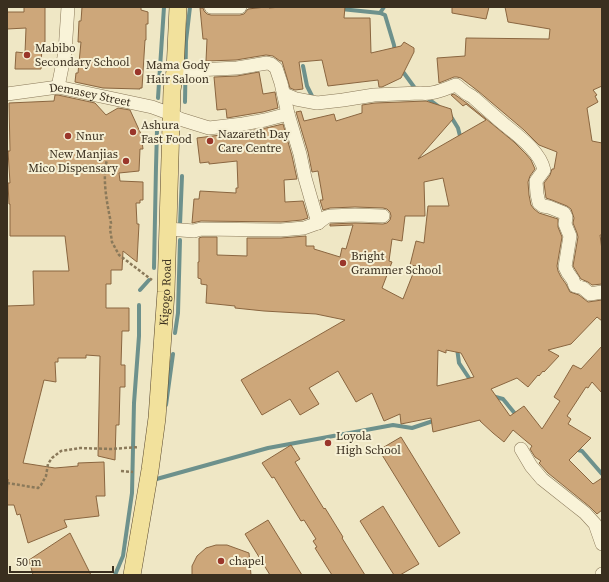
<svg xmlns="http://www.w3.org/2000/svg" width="609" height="582" viewBox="0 0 609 582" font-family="'Source Serif 4',serif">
	<rect width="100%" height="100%" fill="#efe7c5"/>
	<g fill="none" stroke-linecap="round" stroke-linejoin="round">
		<path stroke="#6d918c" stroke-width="4" d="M384,7L380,13L385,15L394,45L395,52
			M341,10V9L380,13
			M303,66L307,86L314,100
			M401,69L417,91
			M426,97L438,106
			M158,98L164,7
			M185,102L186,41L190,7
			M450,115L458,128L461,140
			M180,225L182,176
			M154,268L156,167L157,130
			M140,290L149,280
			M175,333L178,313L180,240
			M457,348L459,363L471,381
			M492,396L503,399L517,416
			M166,405L173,354
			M574,449L582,451L602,474
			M153,480L268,448L393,425L412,428L436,420
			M115,575L123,556L132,493L134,403L139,336V305"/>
	</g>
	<path fill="#cda77a" stroke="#8a6640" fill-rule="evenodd" d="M24,7H45V42L42,43L41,69H15L16,52L25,53L26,28L7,29V12H24Z
		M82,7H141V10L148,12V24H146V40H145L142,88H140V89L103,88L75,82L76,73H78L81,42H78L79,21H81Z
		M266,7H268L269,8L281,7H345L344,18H370L371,53L401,46L404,42L414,48V52L401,78L382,87H379L378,80L328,86L322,60L299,62L303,89L295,90L290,88L282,61H280L273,56L266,55L236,60L206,61L207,39H203L200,8H203L204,11L207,14L211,15H240L244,14L248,9Z
		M452,7H489L486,19L452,13Z
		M505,7H602V86L593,90L597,95L595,96L598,102L587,108L592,141L602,143V235H600L602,250V284L592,285L588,282L581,279L573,266L578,237L577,233L573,223L574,218L571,209L567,206L552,200L546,198L544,183L550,175L552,169H554L557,152L539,145L524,130L478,91L461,78L457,77H454L439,83L437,58L465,56L466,38L549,39L550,29L508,22Z
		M259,72L263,94L275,92L278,108L263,112L227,118L226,109L217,110L214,77L237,76Z
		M454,94L468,104L514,142L526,154L531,160L535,169L530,176L528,182L529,195L531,205L534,209L539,213L558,219V227L562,237L557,266L558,271L561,277L566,284L570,292L579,295L588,302L602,300V321L597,317L571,344L548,350L559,356L544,372L543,371L539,376L538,375L528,387L517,378L491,389L510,416L524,406L542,429L560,401L554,397L573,365L581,369L602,346V393L592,382L588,388L586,387L567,416L571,419L568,424L591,438L569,460L593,484L602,478V510L597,514L590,507L548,473L539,463L541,461L535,457L530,449L532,446L513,430L504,442L493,433L480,421V420L433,432L431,418L401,424L400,414L384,421L372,393L356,402L338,371L309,388L319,404L300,415L290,399L262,415L241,380L345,320L316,314L264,311L235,308V306L206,303L207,285L201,284V279L198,278V262H199V238L202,237H217V255L247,256V238H281L306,236V246H314V249L340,257L342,248L346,249L353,225L330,226V224L355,223L383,224L387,223L390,220L391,216L390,212L387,209L383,208L355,207L330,208L323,210L320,200H323L318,171L312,172L308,152L296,112L301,111L304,121L334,114L336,121L362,113V105L375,103L426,101L451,109L453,119L418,159L486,120L466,104L463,106L451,95ZM443,178L449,206H428L424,243L416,241L410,265L416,266L403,299L382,288L392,262L389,261L392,239L402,241L405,216H425L424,182ZM438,350L446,353V350L461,353L474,377L437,386Z
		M55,95H58L95,103L106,115L118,108L130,110L141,134L143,149H140L139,171L119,173L120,181L143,182V200H140V203H136L137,224H139L137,262L123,251L122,270H111V284H106V308H129V331H122L121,365H125V387H120L119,425H116L115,460L98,456L100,356L86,355V358H58V362H55L56,382L44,380L23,463L55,468L78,466V463L104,462L105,496H96L99,516L64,520L67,527L28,543L20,514L17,515L14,505H7L8,479H7V306L34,305L33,271H69L65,236H10V204H9L8,183H10L8,151H10L9,103L54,101Z
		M283,124L292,156L297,179L284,180L285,202L303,201L308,218L302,220L281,222L201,221L192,223L194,199H199L200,191L236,193V188H238L237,161L209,164V162L200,163L197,138L244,132L266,128Z
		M401,437L460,533L439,547L379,450Z
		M291,445L300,459L295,462L324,509L325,508L343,537L342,538L365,575H332L315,548L317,547L313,541L316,539L304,520L301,521L274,477L272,478L262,463Z
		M383,506L419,564L400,575H394L360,521Z
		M268,520L294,562L302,575H270L245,534Z
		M70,533L91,575H33L29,560Z
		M216,545H227L249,553L251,575H192V566L197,556L206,548Z"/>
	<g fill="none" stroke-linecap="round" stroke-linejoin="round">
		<g stroke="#8a795a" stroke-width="14">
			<g id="minor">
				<path d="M211,7H240"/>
				<path d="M175,71L237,68L267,63L271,64L276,68L281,83L288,114L300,154L305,178L318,223"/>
				<path d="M58,87L65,52L68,7"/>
				<path id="s1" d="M7,94L58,87L152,107L171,114L180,119L209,128L243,124L265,120L288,114"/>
				<path d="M284,94L296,99L317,103L343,100L374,95L420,93C433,95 444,89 456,85C460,88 463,91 466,93C469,95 472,96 474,98C482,105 491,113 499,120C514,133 540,150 544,170L536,181L537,194L539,203L543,206L549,207L564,213L566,217L565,224L570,236L565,267L568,273L573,280L575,286L583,288L590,294L602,292"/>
				<path d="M168,229L194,231L201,229L281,230L304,228L318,223L326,217L330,216L355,215L383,216"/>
				<path d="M521,449L531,466L542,479L585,513L595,524L602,544"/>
				<path d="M602,575V574"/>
			</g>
		</g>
		<g stroke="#58472f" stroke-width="18">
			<g id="major">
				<path id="s2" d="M132,575L150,470L157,418L166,292L172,90L175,71L178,7"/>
			</g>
		</g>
		<path stroke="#8a795a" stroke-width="2.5" stroke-dasharray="3 2" stroke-linecap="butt" d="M110,152C100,171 107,203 111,223L110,229L111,235L112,242L119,255L152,280
			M121,471L133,472
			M7,483L38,488L41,485L46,476L48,464L52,458L61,451L80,448L111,449L139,447"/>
		<use href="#minor" stroke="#f9f3d8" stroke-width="13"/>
		<use href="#major" stroke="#f2e19c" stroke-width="17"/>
	</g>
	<g fill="#9a362a" stroke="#f6f0d4" stroke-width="1.5">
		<circle cx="27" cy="55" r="4"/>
		<circle cx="138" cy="72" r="4"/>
		<circle cx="133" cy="132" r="4"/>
		<circle cx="68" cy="136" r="4"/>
		<circle cx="210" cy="141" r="4"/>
		<circle cx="126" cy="161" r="4"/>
		<circle cx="343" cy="263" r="4"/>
		<circle cx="328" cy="443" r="4"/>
		<circle cx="221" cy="561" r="4"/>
	</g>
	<g text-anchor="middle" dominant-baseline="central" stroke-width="4" stroke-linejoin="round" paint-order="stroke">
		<g font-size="12" fill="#3a2f1f" stroke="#f6f0d4" text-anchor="start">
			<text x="35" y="48">Mabibo<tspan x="35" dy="14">Secondary School</tspan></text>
			<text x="146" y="65">Mama Gody<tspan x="146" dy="14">Hair Saloon</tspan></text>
			<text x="141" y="125">Ashura<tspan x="141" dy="14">Fast Food</tspan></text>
			<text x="218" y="134">Nazareth Day<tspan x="218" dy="14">Care Centre</tspan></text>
			<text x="76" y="136">Nnur</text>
			<text x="118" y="154" text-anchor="end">New Manjias<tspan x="118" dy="14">Mico Dispensary</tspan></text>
			<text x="351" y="256">Bright<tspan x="351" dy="14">Grammer School</tspan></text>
			<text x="336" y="436">Loyola<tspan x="336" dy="14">High School</tspan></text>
			<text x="229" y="561">chapel</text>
		</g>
		<g font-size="12" fill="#3a2f1f" stroke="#f6f0d4">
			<text stroke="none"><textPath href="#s1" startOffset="84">Demasey Street</textPath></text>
			<text stroke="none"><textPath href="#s2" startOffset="285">Kigogo Road</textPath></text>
		</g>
	</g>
	<rect width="609" height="582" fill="none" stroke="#3a2f1f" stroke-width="16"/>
	<path d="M10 566v6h103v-6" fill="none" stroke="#3a2f1f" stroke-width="2"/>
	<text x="16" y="566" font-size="12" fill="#3a2f1f" stroke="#f6f0d4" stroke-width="3" paint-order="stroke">50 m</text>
</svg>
